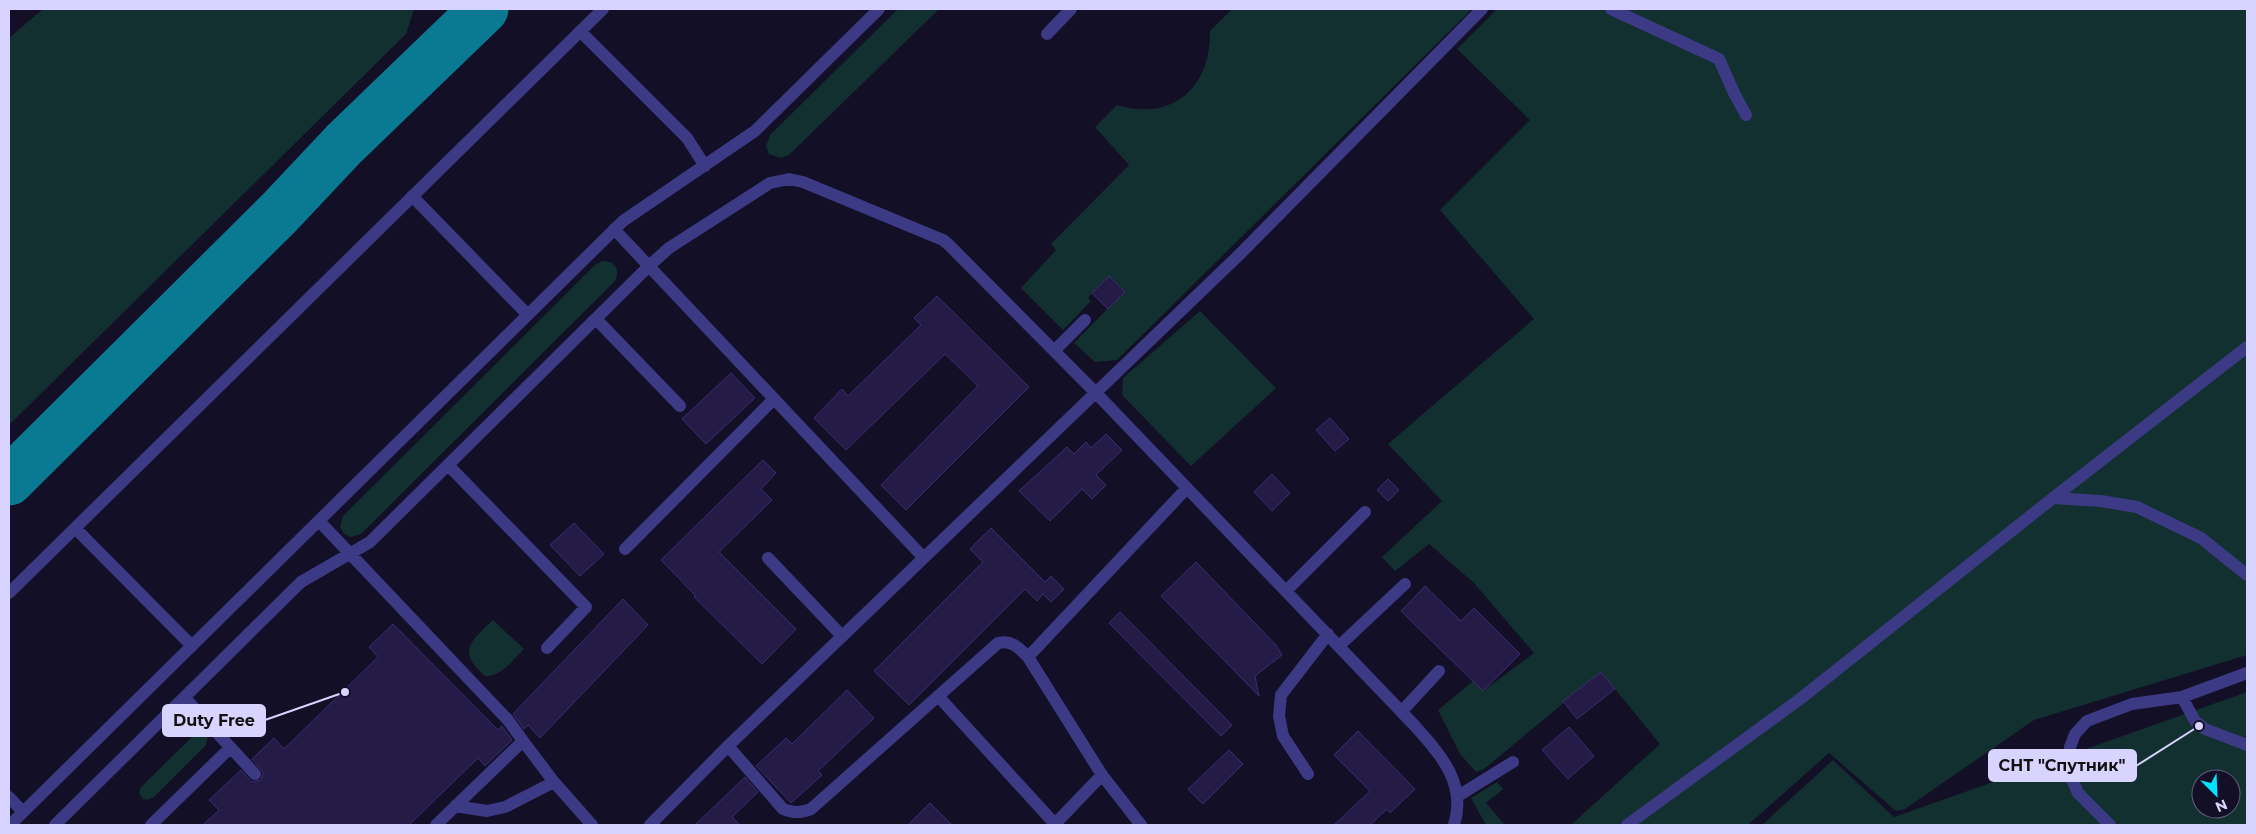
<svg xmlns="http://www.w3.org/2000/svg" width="2256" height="834" viewBox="0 0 2256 834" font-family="Montserrat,sans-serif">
	<rect width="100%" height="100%" fill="#130f26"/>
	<path fill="#12302f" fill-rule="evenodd" d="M43,9H414L406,34L9,425V38Z
		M898,9H939L789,155L781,158L769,154L766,146L770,135Z
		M1232,9H1472L1117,360L1095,362L1074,343L1125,291L1109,276L1088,298L1091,301L1063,330L1021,288L1056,250L1051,244L1129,165L1095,127L1117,105C1173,122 1211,87 1210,31Z
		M1497,9H2247V655L2034,720L1905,809L1896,811L1829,753L1748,825H1571L1660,744L1601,672L1484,769L1476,772L1460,754L1438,710L1473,681L1483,691L1534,653L1474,583L1429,544L1395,571L1382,557L1442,501L1388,444L1534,319L1440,210L1530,120L1457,49Z
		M603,261C616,261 621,271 614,282L361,534L351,537L344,534L340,527L343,516L596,264Z
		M1200,311L1276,388L1191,466L1122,395L1123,378Z
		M493,620L524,649C514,659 501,677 485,676C456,651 471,641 493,620Z
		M2247,692V825H1762L1833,760L1894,817ZM2201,779H2231V809H2201Z
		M202,732L208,736L206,745L153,798L146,800L142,798L139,792L141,787L195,734Z
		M1497,782L1503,789L1486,803L1505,825H1486L1471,798Z"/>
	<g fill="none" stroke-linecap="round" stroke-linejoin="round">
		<path stroke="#0a7a92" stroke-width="49" d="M9,481L280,212L344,144L484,9"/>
	</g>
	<path fill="#241b47" stroke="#3b2d73" d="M1109,276L1125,292L1108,309L1092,293Z
		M937,296L1029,387L906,510L881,485L978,386L945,354L846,450L814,418L842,389L848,396L921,325L914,318Z
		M731,373L755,398L706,444L682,419Z
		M1330,418L1349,439L1335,451L1316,430Z
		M1106,434L1122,450L1096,475L1106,485L1092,499L1082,489L1050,521L1019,491L1067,447L1074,454L1086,442L1091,448Z
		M763,460L776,473L761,489L772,500L719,552L796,629L762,664L694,597L695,595L661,560Z
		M1272,474L1290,493L1272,511L1254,492Z
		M1388,479L1399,490L1388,501L1377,490Z
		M574,523L604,554L580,576L550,545Z
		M991,528L1045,582L1051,576L1064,589L1051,602L1043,594L1037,601L1025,589L909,705L874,671L983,562L970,549Z
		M1196,562L1276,645L1282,655L1255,676L1259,696L1161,596Z
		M1425,586L1461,621L1474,608L1520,654L1483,691L1401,611Z
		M623,599L648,625L540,738L528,725L524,729L513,714Z
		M1120,612L1232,725L1221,736L1109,623Z
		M393,624L498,730L502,726L512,740L485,766L478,758L409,825H203L219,810L209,800L241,770L252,782L261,780L263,772L252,759L274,738L284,749L378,657L369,647Z
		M1601,672L1615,689L1577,719L1563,701Z
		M847,690L874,718L818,771L822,775L791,803L756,766L786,738L792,744Z
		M1569,727L1594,756L1568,779L1542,750Z
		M1358,731L1415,789L1390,813L1387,809L1370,825H1334L1370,791L1334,755Z
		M1229,750L1243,764L1203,804L1188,789Z
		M745,777L758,792L732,817L740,825H695Z
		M930,803L952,825H908Z"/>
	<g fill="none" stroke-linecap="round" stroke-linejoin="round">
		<path stroke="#3d3a85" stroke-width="12" d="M1611,9L1719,59L1734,93L1746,115
			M580,31L687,138L705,166
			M1047,34L1071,9
			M412,196L528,315
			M614,229L923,557
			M596,319L680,406
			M1054,351L1085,320
			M449,466L586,607L547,648
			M2053,498L2101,501L2137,507L2201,538L2247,575
			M319,521L508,720L523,741
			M75,528L192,646
			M625,549L773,400
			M768,558L842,636
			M1286,591L1365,512
			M9,593L603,9
			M1339,646L1405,584
			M1028,657L1102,775L1141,825
			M938,696L1055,824L1054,825
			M2182,697L2195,721L2205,729L2247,745
			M185,698L255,774
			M1402,711L1439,671
			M728,746L783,809C794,813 800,813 811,809L998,643C1012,640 1018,647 1028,657L1187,488
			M1308,774L1283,736L1279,716L1281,695L1328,634
			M1458,796L1513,762
			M9,797L23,812
			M455,806L487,811L505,807L554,782
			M1055,824L1102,775
			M10,825L623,221L755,131L879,9
			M55,825L301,582L370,542L649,266L669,248L770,183L789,179L803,182L943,240L948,244L1095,392L1415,726C1441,755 1467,784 1454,825
			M151,825L230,748
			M436,825L523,741L554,782L592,825
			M650,825L728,746L1239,255L1482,9
			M1627,825L1800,699L2053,498L2247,347
			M2110,825L2078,793L2070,775V747L2075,734L2087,721L2132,704L2182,697L2247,673"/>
	</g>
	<path fill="none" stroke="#d9d4ff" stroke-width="2" d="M345 692L265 720M2199 726L2136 766"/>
	<g fill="#d9d4ff" stroke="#130f26" stroke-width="2">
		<circle cx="345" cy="692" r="5"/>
		<circle cx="2199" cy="726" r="5"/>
	</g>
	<g fill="#d9d4ff" stroke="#d9d4ff" stroke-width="2">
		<rect x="163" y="705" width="102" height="31" rx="5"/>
		<rect x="1989" y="750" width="147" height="31" rx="5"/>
	</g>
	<g font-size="16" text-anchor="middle" font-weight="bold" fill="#111">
		<text x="214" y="726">Duty Free</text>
		<text x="2062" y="771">СНТ "Спутник"</text>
	</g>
	<rect width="2256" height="834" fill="none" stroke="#d9d4ff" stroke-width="20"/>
	<g transform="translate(2216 794) rotate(156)"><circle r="24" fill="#130f26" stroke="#625e7d"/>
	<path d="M0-4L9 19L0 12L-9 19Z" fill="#00e5ff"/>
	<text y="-8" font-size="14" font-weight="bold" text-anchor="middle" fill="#d9d4ff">N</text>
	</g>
</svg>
